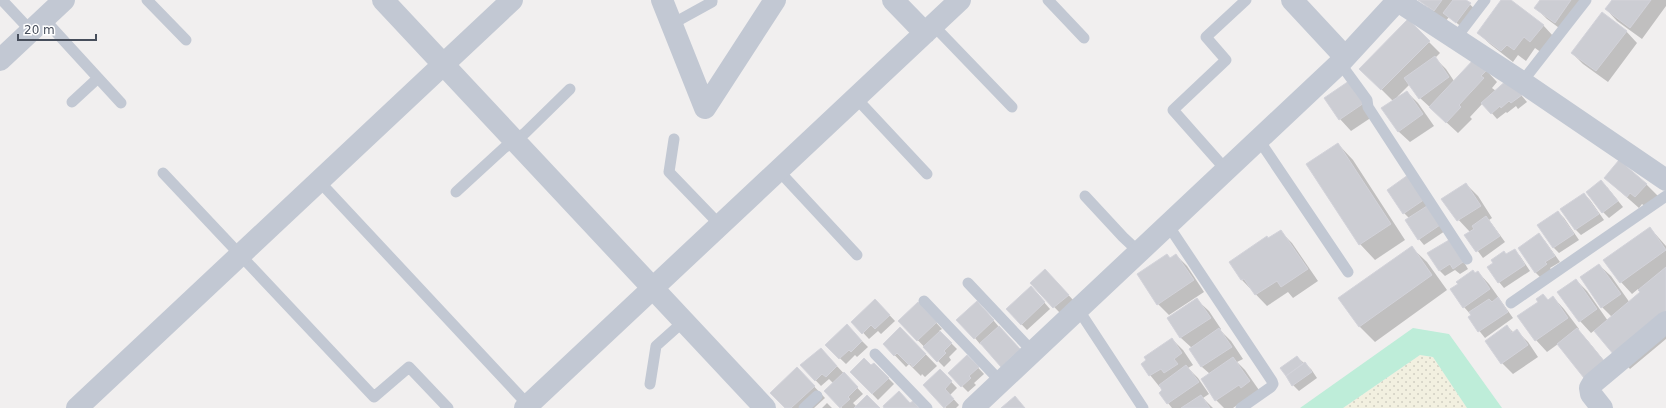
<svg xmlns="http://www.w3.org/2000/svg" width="1666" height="408" viewBox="0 0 1666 408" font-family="'DejaVu Sans',sans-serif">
	<defs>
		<pattern id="sand-dots" width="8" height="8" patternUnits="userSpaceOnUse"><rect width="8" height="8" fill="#f2f0e0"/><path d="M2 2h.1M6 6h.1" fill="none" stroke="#d1cfc2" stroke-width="1.8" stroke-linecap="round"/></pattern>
	</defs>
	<rect width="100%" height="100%" fill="#f1efef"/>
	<path fill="url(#sand-dots)" d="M1420,355L1433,357L1467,408H1343Z"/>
	<path fill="#beedd9" d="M1413,328L1449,334L1502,408H1467L1433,357L1420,355L1343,408H1300Z"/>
	<path fill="#0003" d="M1419,0H1465L1476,10L1463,28L1449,17L1445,22Z
		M1503,0H1509L1543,25L1554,37L1542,53L1535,48L1526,61L1518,55L1513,62L1490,44L1478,33Z
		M1541,0H1583L1566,33L1547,19L1536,8Z
		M1613,0H1666V6L1642,39L1617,21L1606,9Z
		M1408,21L1440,53L1435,58L1446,69L1454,81L1486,70L1497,82L1492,88L1496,91L1514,87L1527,102L1518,109L1516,106L1507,113L1506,112L1497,119L1483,103L1470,117L1472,119L1458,133L1420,98L1410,84L1397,97L1407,92L1418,103L1434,126L1410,142L1398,131L1393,101L1361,69Z
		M1626,31L1637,43L1608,82L1583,64L1572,53Z
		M1349,82L1375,115L1351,131L1340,119Z
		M1338,144L1353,160L1405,240L1375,260L1360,244Z
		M1408,176L1445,231L1424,245L1419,239L1409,218L1404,213Z
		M1605,178L1646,184L1658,196L1647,208L1642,204L1639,208Z
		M1466,184L1478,196L1492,218L1489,220L1505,242L1483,258L1466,235L1470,232L1455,216Z
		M1607,187L1623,207L1609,218L1603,212Z
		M1584,194L1590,200L1604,220L1581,235L1575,229Z
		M1558,212L1564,218L1579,240L1559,253L1553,247Z
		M1650,228L1666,246V339L1630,369L1595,330L1591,333L1580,321L1576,280L1587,291L1608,321L1612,317L1602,307L1581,278L1599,265L1611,276L1630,303L1642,292L1638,289L1632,294L1621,282Z
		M1281,232L1292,243L1318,281L1293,298L1288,292L1267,306L1242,280L1230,262Z
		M1539,235L1545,241L1560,262L1550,268L1552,271L1541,278L1535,272Z
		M1411,247L1427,262L1447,290L1375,342L1359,326Z
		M1455,247L1468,269L1460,274L1455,270L1445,276L1439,270Z
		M1514,250L1520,256L1530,271L1504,288L1499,282L1507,255Z
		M1176,255L1187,266L1204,292L1169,315L1158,304L1170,259Z
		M1478,272L1489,284L1513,318L1485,338L1469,318L1472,316L1464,307L1476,274Z
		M1051,276L1074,301L1060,313L1031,283Z
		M1036,293L1050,309L1027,330L1007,309Z
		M1553,297L1564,309L1579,329L1578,330L1588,341L1614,373L1558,344L1547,352L1536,340L1519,317L1539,302L1549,301Z
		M1197,300L1209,311L1221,329L1220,330L1231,341L1243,359L1237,362L1245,370L1261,393L1250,396L1233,408H1224L1216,400L1202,380L1210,374L1202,367L1190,349L1192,348L1181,338L1168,319Z
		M918,303L942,329L939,331L957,349L949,357L951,360L944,367L899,321Z
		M881,306L895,321L881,334L878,331L869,339L853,322Z
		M983,308L999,327L1031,361L980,344L975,338Z
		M847,326L868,347L857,357L855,355L846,364L826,345Z
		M1507,326L1514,333L1517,331L1528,342L1538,357L1513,374L1502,363Z
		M1172,339L1183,350L1193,365L1188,368L1198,378L1209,394L1203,398L1213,408H1172L1160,393L1163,391L1150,375Z
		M912,340L937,366L925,377L922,374L921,376L909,364L906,367L884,344Z
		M821,349L863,394L853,403L857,407L879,408H842L825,391L834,384L829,379L821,386L801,365Z
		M967,356L984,374L974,383L976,385L968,392L949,373Z
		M1297,357L1311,369L1317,378L1299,391L1293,385Z
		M874,364L894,384L878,400L851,372L871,367Z
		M940,370L957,388L950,395L959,405L956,408H946L924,385Z
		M808,380L825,398L814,408H786Z
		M827,403L832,408H822Z"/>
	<path fill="#cccdd3" stroke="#d3d3da" d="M1418,0H1442L1434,11Z
		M1453,0H1466L1471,3L1456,23L1443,13Z
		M1501,0H1511L1544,25L1530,42L1524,37L1514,50L1507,45L1501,51L1477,33Z
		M1540,0H1571L1555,23L1534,8Z
		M1612,0H1651L1630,28L1605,9Z
		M1602,12L1627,31L1596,71L1571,53Z
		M1408,19L1430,41L1381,90L1359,69Z
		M1435,56L1449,77L1419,99L1404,78Z
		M1475,58L1487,70L1481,76L1484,78L1459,105L1461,107L1446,123L1429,107Z
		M1508,79L1522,95L1511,103L1509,101L1501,108L1500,106L1491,114L1481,103Z
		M1349,81L1364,103L1339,120L1324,98Z
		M1407,91L1423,114L1398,132L1381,108Z
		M1338,143L1391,224L1359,245L1306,164Z
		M1619,160L1647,184L1635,197L1630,193L1627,197L1604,178Z
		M1408,175L1425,199L1403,214L1387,190Z
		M1601,180L1618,201L1602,213L1586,192Z
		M1466,183L1481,206L1457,221L1441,199Z
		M1584,193L1599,214L1575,230L1560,209Z
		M1427,206L1440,225L1418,240L1405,220Z
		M1558,211L1574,234L1553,248L1537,225Z
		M1486,216L1500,236L1476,252L1464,235L1474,229L1472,226Z
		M1650,227L1666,250L1620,283L1603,260Z
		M1281,230L1308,269L1281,287L1277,281L1255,295L1244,279L1241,280L1229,262L1267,236L1268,238Z
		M1539,233L1555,256L1545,262L1547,264L1535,273L1518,248Z
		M1449,240L1463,262L1453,269L1450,264L1439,271L1427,253Z
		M1412,246L1432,275L1359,327L1338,298Z
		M1515,249L1525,265L1498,283L1487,267L1493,263L1491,260L1504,251L1506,254Z
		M1167,254L1170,258L1176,254L1194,280L1157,305L1137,274Z
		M1599,264L1621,294L1601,308L1580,277Z
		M1666,267V311L1614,355L1594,331L1640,292L1638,290Z
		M1045,269L1069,295L1053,308L1030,283Z
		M1473,270L1475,273L1478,271L1490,289L1463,308L1450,289L1458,284L1456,282Z
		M1576,279L1597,309L1579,322L1557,292Z
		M1031,286L1045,302L1021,325L1006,309Z
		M1543,294L1548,300L1553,296L1568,318L1535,341L1517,316L1538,302L1536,299Z
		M1498,297L1508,312L1478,332L1468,317L1471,315L1469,312L1489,299L1492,302Z
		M1197,298L1211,318L1180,338L1167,318Z
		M875,299L890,315L875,329L871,325L862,334L851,322Z
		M977,301L994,320L974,339L956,320Z
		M918,302L937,322L917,341L898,321Z
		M847,324L862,341L851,352L849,350L839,359L825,345Z
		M1507,325L1512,333L1517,329L1528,345L1501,364L1485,341Z
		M999,326L1020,349L1001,367L980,343Z
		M900,327L926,354L913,367L910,363L909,365L897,353L894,356L883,344Z
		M1219,328L1232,347L1201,367L1189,349Z
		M1577,328L1604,361L1584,378L1557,344Z
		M940,331L952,343L944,351L946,353L937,362L923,347Z
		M1172,338L1182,353L1174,359L1178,364L1164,373L1161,369L1149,376L1141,364L1146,360L1144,357Z
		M821,348L837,366L826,377L822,374L815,381L800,365Z
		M967,355L979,367L969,376L971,378L961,387L948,373Z
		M1297,356L1303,364L1286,376L1280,368Z
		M1233,357L1250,381L1241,388L1239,385L1215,401L1201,379Z
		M864,358L871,365L874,363L889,378L872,394L850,372Z
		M1305,362L1312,372L1292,386L1286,376Z
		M1186,365L1199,382L1167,404L1159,393L1162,390L1159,385Z
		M797,367L815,386L791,408H785L770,393Z
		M940,369L952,381L945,389L954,399L944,408L923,385Z
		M844,372L858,387L848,397L850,399L840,408L824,391Z
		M899,391L910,403L913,401L919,408H884L883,406Z
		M867,395L880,408H854Z
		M1201,395L1210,408H1181Z
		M1015,396L1025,408H1001Z"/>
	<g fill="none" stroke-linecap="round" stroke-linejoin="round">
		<path stroke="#c2c8d3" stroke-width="11" d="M2,0L31,31
			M147,0L186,40
			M1048,0L1084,38
			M44,19L121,103
			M672,24L712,2V0
			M933,25L1012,107
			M1456,38L1485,0
			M1340,63L1367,100L1368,107L1467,259
			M1522,82L1586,0
			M855,97L927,174
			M72,102L98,78
			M674,139L669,172L720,225
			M1259,140L1348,272
			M778,170L857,255
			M1227,171L1173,110L1226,60L1206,37L1246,0
			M163,173L374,397L409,367L448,408
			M318,180L531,408
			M456,192L504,148L525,133L570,89
			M1085,196L1123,237L1139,252
			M1168,225L1272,381L1273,384L1271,387L1241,408
			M968,283L1033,352
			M924,301L1001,382
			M1511,303L1666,196
			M1078,309L1143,408
			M875,354L927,408
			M650,384L656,346L684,321
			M804,408L817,396"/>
		<path stroke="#c2c8d3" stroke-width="22" d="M383,0L765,408
			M662,0L705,108
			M893,0L925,33
			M1292,0L1345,57
			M1398,1L1522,82L1666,180
			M0,60L64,0
			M705,108L775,0
			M77,408L512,0
			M525,408L960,0
			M973,408L1340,63L1398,0
			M1602,408L1591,394L1590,388L1593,383L1666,322"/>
	</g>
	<path d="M18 34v6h78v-6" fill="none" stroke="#474e5b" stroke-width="2"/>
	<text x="24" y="34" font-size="12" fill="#474e5b" stroke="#ffffff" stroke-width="3" paint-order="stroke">20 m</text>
</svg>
